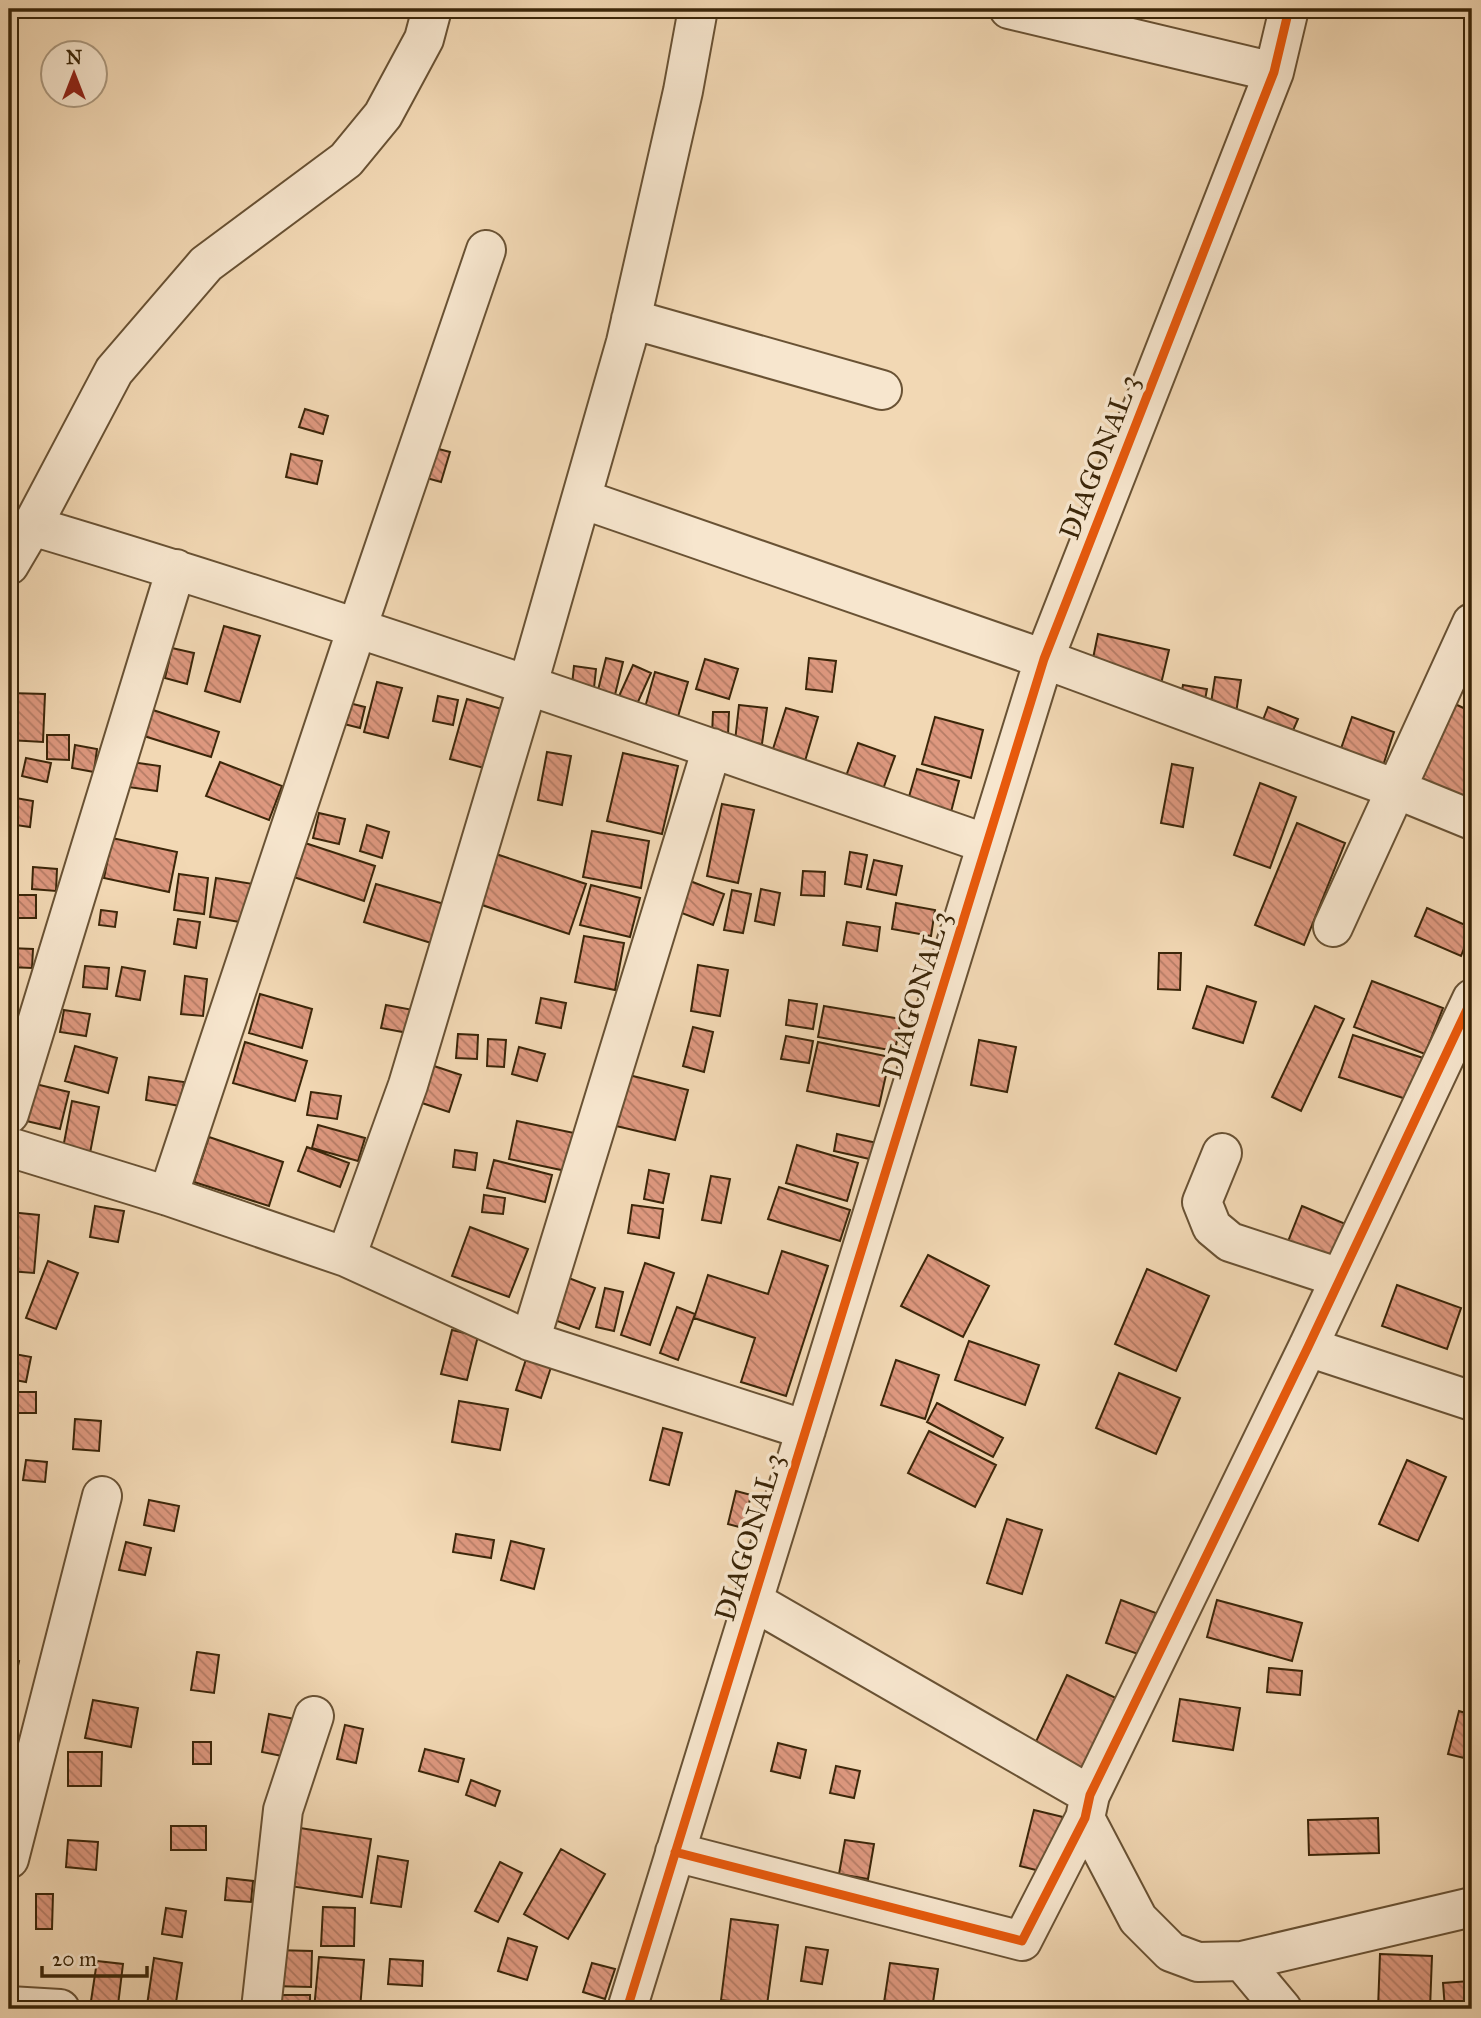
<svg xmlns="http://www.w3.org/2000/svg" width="1481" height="2018" viewBox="0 0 1481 2018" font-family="'IM FELL Great Primer',serif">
	<defs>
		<pattern id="building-back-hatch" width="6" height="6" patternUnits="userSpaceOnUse" patternTransform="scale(1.75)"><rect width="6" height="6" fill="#de987f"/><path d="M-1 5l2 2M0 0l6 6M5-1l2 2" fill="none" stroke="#b57c66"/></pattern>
	</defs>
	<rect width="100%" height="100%" fill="#f2d8b4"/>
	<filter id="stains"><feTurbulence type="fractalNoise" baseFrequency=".00286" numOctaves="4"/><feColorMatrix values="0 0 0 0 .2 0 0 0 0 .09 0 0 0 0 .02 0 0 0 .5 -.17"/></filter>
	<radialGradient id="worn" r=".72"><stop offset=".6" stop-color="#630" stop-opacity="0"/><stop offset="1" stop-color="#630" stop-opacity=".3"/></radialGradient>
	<path fill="url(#building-back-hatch)" stroke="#3b2609" stroke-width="2" d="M305,409L328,416L323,434L299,427Z
		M431,447L450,452L441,482L423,477Z
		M291,454L322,461L317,484L286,477Z
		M224,626L260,636L240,702L205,691Z
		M1098,634L1169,650L1161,684L1091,668Z
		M172,648L194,653L187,684L165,678Z
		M606,658L623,662L612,707L595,702Z
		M809,658L836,661L832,692L806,689Z
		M705,659L738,669L729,699L696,689Z
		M633,665L651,673L633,713L615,705Z
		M574,666L596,669L593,697L571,694Z
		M655,672L688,682L675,727L642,718Z
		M1215,677L1241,680L1235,720L1209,716Z
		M377,682L402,688L388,738L364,732Z
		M1183,685L1207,689L1203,710L1179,706Z
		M9,693L45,694L43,742L9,740Z
		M438,696L458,700L453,725L433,721Z
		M467,699L505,710L488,769L450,759Z
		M349,703L365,707L360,728L344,724Z
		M1455,704L1472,712V799L1418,785Z
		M739,705L767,708L762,744L735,741Z
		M1268,707L1298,719L1288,742L1259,730Z
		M786,708L818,717L805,761L772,752Z
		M153,710L219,732L211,757L144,736Z
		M713,712H729L728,735H712Z
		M935,717L983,730L971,778L922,764Z
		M1352,717L1394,732L1380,775L1337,760Z
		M47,735H69V760L47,759Z
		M858,743L895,756L882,792L845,779Z
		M75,745L97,749L94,772L72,768Z
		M547,752L571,756L562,805L538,800Z
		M623,753L678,766L662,834L607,821Z
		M26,758L51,763L47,782L22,776Z
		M131,762L160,766L157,791L128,787Z
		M220,762L282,786L269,820L206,796Z
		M1172,764L1193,768L1183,827L1161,823Z
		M917,769L959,781L951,812L908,800Z
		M1260,783L1296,797L1270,868L1234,855Z
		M10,797L33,801L30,827L9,824Z
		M722,804L754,810L738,883L707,876Z
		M319,813L345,819L339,844L313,838Z
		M1297,823L1345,843L1304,945L1255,925Z
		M367,825L389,832L382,858L360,851Z
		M592,831L649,841L641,888L583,877Z
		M112,838L177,852L169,892L104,878Z
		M302,842L375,866L364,901L291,876Z
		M850,852L867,855L861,887L845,884Z
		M496,854L586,884L569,934L479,904Z
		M874,860L902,866L896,895L867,889Z
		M33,867L57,869L56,891L32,889Z
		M803,871L825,872L824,896L801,895Z
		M179,874L208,878L204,914L174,910Z
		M216,878L253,884L246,923L210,917Z
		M690,881L724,894L713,925L679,912Z
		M376,884L444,904L431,943L364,922Z
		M591,885L640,898L630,937L580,925Z
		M761,889L780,893L774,925L755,921Z
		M732,890L751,894L743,933L724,930Z
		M16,895H36V918H16Z
		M896,903L935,910L931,936L892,929Z
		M1427,908L1472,928L1461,956L1415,936Z
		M101,910L117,912L115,927L99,925Z
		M178,919L200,922L196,948L174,944Z
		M847,922L880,927L877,951L843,945Z
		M584,936L624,943L615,990L575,982Z
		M9,948L33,949L32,968L9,967Z
		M1159,953H1181L1180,990L1158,989Z
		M698,965L728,970L720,1016L691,1011Z
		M85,966L109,968L107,989L83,987Z
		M122,967L145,971L140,1000L116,996Z
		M185,976L207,979L203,1016L181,1014Z
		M1372,981L1443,1008L1425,1054L1354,1027Z
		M1207,986L1256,1002L1243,1043L1193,1028Z
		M260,994L312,1009L302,1048L249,1033Z
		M541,998L566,1003L561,1028L536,1023Z
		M789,1000L817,1004L813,1029L786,1025Z
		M386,1005L413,1010L408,1033L381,1028Z
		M824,1006L901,1019L895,1051L818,1037Z
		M1315,1006L1344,1019L1301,1111L1272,1097Z
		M64,1010L90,1014L86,1036L60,1032Z
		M693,1027L713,1032L704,1072L683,1066Z
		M458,1034L478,1035L477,1059L456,1058Z
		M1353,1035L1423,1058L1409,1100L1339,1077Z
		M786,1036L813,1041L809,1063L781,1059Z
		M488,1039L506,1040L504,1067L487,1066Z
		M979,1040L1016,1047L1007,1092L971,1085Z
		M245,1042L307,1061L295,1101L233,1083Z
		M818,1042L890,1057L879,1106L807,1091Z
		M75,1046L117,1058L108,1093L65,1081Z
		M519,1047L545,1054L537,1081L512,1074Z
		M434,1066L461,1075L449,1112L422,1103Z
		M625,1074L688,1090L675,1140L612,1125Z
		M149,1077L184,1082L180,1106L146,1100Z
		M27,1082L69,1092L60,1129L18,1119Z
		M311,1092L341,1096L337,1119L307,1115Z
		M72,1101L99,1107L90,1153L63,1148Z
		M517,1121L574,1133L566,1171L509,1159Z
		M318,1125L365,1138L358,1161L312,1148Z
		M837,1134L877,1143L874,1160L834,1151Z
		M209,1137L283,1162L269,1206L194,1182Z
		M797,1145L858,1163L847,1201L786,1183Z
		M307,1147L349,1163L340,1187L298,1171Z
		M455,1150L477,1153L475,1170L453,1167Z
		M494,1160L552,1175L545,1202L487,1188Z
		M649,1170L669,1174L663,1203L644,1199Z
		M711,1176L730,1179L721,1223L702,1220Z
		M779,1187L850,1210L840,1241L768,1219Z
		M484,1195L505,1198L503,1214L482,1212Z
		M632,1205L663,1209L659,1238L628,1233Z
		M95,1206L124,1211L118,1242L90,1237Z
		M1302,1206L1348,1225L1333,1262L1287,1244Z
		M9,1212L39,1215L34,1273L9,1271Z
		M470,1227L528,1249L509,1297L452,1276Z
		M782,1251L828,1266L786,1396L741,1382L755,1338L694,1318L708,1275L768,1294Z
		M928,1255L989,1286L963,1337L901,1306Z
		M48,1261L78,1273L56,1329L26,1318Z
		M645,1263L674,1273L650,1345L621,1335Z
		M1147,1269L1209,1296L1176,1371L1115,1344Z
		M566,1277L595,1288L579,1329L549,1318Z
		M1397,1285L1461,1308L1447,1349L1382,1326Z
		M605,1288L623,1292L614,1331L596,1327Z
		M677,1307L695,1314L678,1360L660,1353Z
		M452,1330L478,1336L467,1380L441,1374Z
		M969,1341L1039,1365L1025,1405L955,1380Z
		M9,1353L31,1357L26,1382L9,1379Z
		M528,1353L553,1361L541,1398L516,1390Z
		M896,1360L939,1375L925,1419L881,1405Z
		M1119,1373L1180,1398L1156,1454L1096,1428Z
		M10,1392H36V1413H10Z
		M459,1401L508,1409L500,1450L452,1442Z
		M937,1403L1003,1438L993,1457L927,1422Z
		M75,1419L101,1421L99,1451L73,1449Z
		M663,1428L682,1433L669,1485L650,1480Z
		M929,1431L996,1465L975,1507L908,1473Z
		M26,1460L47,1462L45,1482L23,1480Z
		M1407,1460L1446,1477L1418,1541L1379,1524Z
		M736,1491L751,1495L743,1528L728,1524Z
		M149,1500L179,1506L174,1531L144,1525Z
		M1007,1519L1042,1530L1022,1594L987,1583Z
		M456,1534L494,1540L491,1558L453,1552Z
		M511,1541L544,1549L534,1589L501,1580Z
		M126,1542L151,1548L145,1575L119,1570Z
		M1121,1600L1156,1613L1141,1655L1106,1643Z
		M1217,1600L1302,1623L1292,1661L1207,1637Z
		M197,1652L219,1655L214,1693L191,1690Z
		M9,1659L19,1661L13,1689L9,1688Z
		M1269,1668L1302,1671L1300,1695L1267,1692Z
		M1067,1675L1118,1699L1084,1772L1033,1748Z
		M1180,1699L1240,1708L1233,1750L1173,1741Z
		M93,1700L138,1708L131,1747L85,1738Z
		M1459,1711L1472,1715V1760L1448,1754Z
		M269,1714L295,1719L287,1757L262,1752Z
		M345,1725L363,1729L356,1763L337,1759Z
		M193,1742H211V1764H193Z
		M778,1743L806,1750L800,1778L771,1771Z
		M425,1749L464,1759L458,1782L419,1771Z
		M68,1752H102L101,1786H68Z
		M836,1766L860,1771L854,1798L830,1793Z
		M471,1780L500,1791L495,1806L466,1795Z
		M1034,1810L1063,1817L1048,1873L1020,1866Z
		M1378,1818L1379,1853L1309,1855L1308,1820Z
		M171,1826H206V1850H171Z
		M300,1828L371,1839L362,1897L290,1886Z
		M68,1840L98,1842L96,1870L66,1867Z
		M845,1840L874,1844L868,1879L839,1874Z
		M561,1849L605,1874L568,1939L524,1914Z
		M378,1856L408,1861L401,1907L371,1903Z
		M500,1862L522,1873L498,1922L475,1911Z
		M227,1878L253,1881L251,1902L225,1900Z
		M36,1894H53L52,1929H36Z
		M323,1907L355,1908L354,1946H321Z
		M166,1908L186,1911L182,1937L162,1934Z
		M731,1919L778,1925L767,2005L721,2000Z
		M508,1938L537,1947L527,1980L498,1971Z
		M806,1947L828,1950L822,1984L801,1981Z
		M273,1950L312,1951L311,1987L272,1986Z
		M1380,1954L1432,1956L1430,2009H1378Z
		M319,1957L364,1960L360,2009H314Z
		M154,1958L182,1963L175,2009L147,2005Z
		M390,1959L423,1961L422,1986L388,1984Z
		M97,1961L123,1964L118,2005L91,2001Z
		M592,1963L615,1969L605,1999L583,1992Z
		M890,1963L938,1969L932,2009H883Z
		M1470,1981L1472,2009H1445L1443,1983Z
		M270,1995H310V2009H270Z"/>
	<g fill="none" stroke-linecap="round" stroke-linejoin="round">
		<g stroke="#695234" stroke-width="42">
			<path id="minor" d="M1009,9L1274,72
				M631,319L882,390
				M582,499L1044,659L1396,789L1472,820
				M32,526C354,622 670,734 987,844
				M9,565L32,526L114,371L206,264L346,160L383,115L424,39L432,9
				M1333,927L1472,623
				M9,1114L176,569
				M9,1147L168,1196L346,1257L530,1341L806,1430
				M1222,1153L1202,1202L1212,1227L1230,1242L1340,1278
				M168,1196L357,628L486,250
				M346,1257L408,1085L528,684L626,342L683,91L698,9
				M530,1341L712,748
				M1308,1347L1472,1401
				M753,1601L1090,1795
				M1085,1818L1138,1919L1171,1952L1198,1962L1242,1961L1472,1907
				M675,1852L1022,1941L1085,1818L1090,1795L1308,1347L1472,999
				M9,1859L102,1496
				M1242,1961L1282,2009
				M9,2006L60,2009
				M261,2009L283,1810L314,1716
				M627,2009L1044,659L1274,72L1289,9"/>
		</g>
		<use href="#minor" stroke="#f7e6ce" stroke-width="38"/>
		<g stroke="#f7e6ce" stroke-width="13">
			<path id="cycleway" d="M675,1852L1022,1941L1085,1818L1090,1795L1308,1347L1472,999
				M627,2009L1044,659L1274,72L1289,9"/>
		</g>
		<use href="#cycleway" stroke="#e8590c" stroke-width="9"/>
	</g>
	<g text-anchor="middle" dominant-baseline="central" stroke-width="7" stroke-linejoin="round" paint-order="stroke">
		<g font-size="28" fill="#3b2609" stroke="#f7e6ce">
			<text transform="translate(1099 457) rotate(-69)">DIAGONAL 3</text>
			<text transform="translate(916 995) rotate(-73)">DIAGONAL 3</text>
			<text transform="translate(749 1537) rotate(-73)">DIAGONAL 3</text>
		</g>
	</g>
	<rect width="1481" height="2018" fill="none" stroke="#f2d8b4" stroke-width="35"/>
	<rect x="10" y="10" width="1460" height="1997" fill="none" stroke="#3b2609" stroke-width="3.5"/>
	<rect x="18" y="18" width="1446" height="1983" fill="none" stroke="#3b2609" stroke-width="2"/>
	<g transform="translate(74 74)"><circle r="33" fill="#f7e6ce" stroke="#ac997f" stroke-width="2"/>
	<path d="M0-5L12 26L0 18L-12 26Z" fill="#8f2418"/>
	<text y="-10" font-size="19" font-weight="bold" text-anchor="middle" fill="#3b2609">N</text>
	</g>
	<path d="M42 1966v10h105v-10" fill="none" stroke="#3b2609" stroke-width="3.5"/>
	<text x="52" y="1966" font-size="21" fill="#3b2609" stroke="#f7e6ce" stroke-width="5" paint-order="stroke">20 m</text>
	<rect width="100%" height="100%" filter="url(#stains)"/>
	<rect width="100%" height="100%" fill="url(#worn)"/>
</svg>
